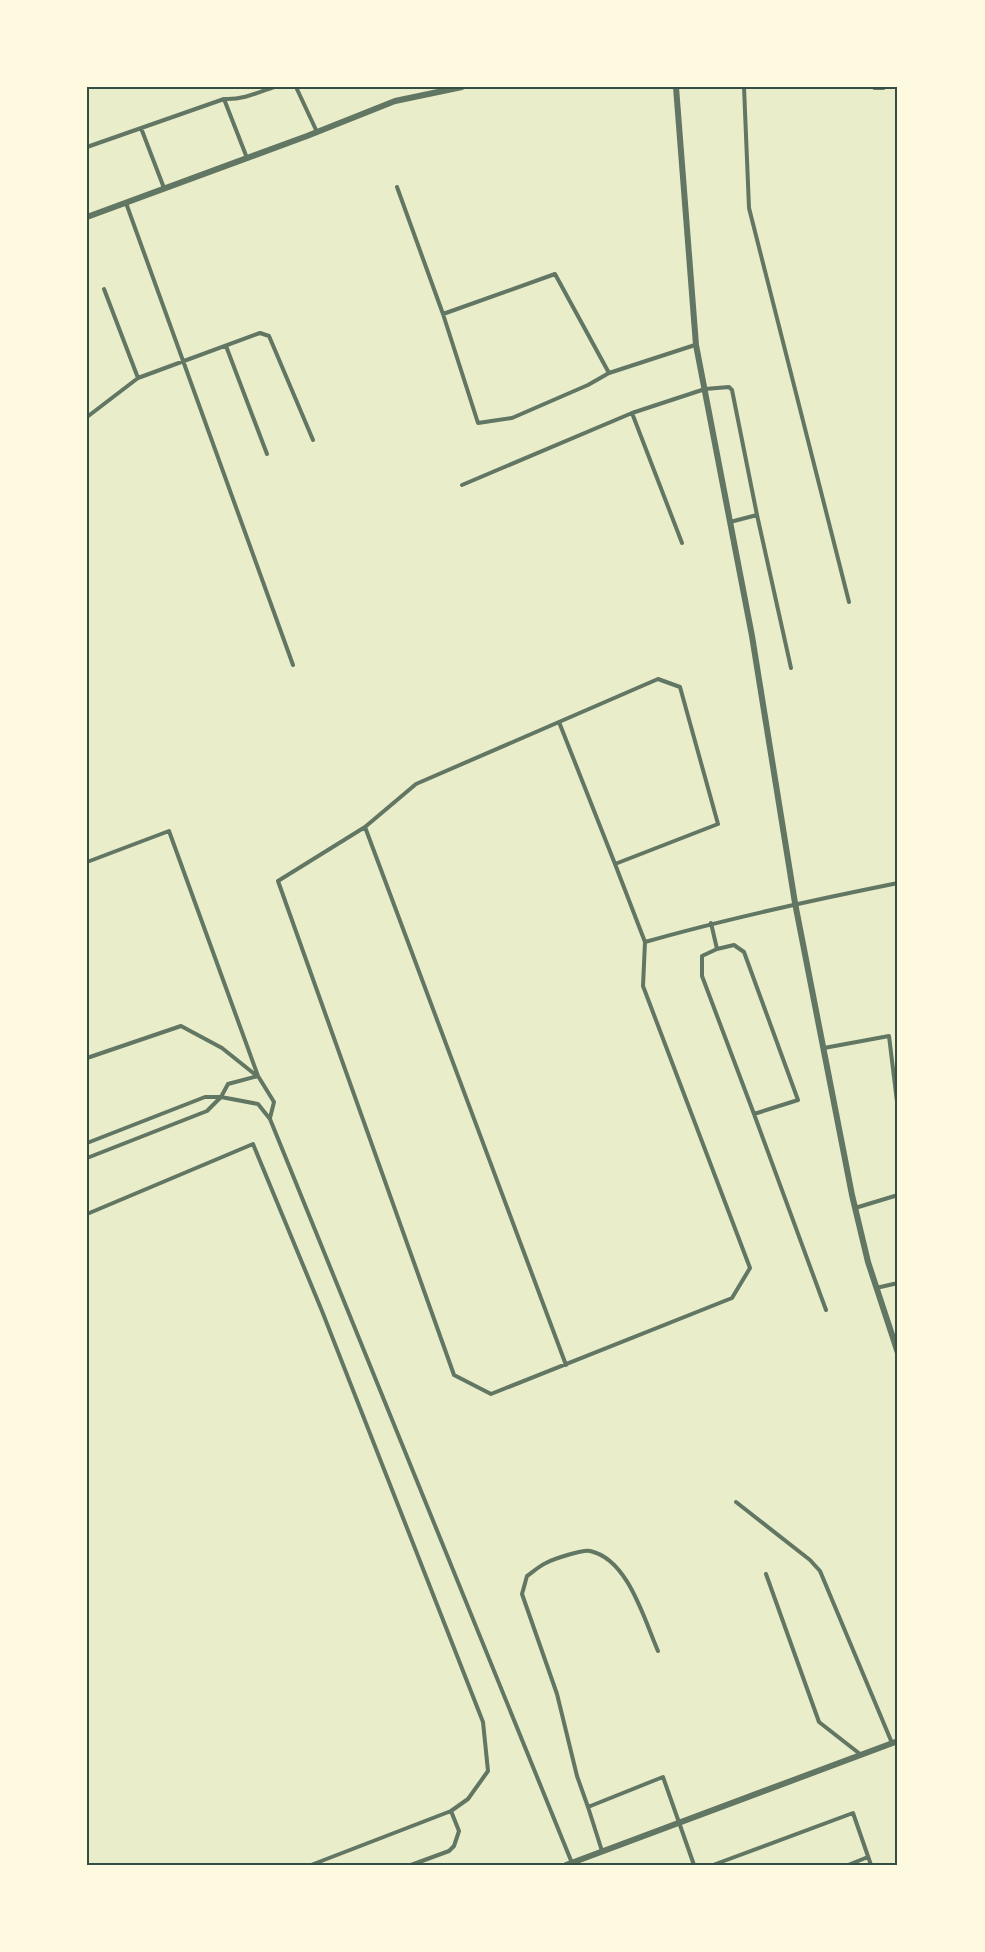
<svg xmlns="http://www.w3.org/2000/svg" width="985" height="1952" viewBox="0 0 985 1952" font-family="Helvetica,sans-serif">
	<rect width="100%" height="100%" fill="#e9edc9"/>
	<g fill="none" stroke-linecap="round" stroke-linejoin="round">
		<path stroke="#617663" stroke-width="4" d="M296,87L317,132
			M744,87L749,208L849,602
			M224,99L247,158
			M141,128L164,188
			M87,147L224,99C242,100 257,93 274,87
			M397,187L443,314L555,274L609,373L695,345
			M126,203L293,665
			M104,289L138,378
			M443,314L478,423L512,418L588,385L609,373
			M226,346L267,454
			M632,413L682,543
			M87,417L138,378L260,333L269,336L313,440
			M462,485L632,413L705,389L729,387L732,390L757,515L730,522
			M757,515L791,668
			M559,722L615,864
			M365,827L566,1365
			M87,862L169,831L258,1076L274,1102L270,1118
			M711,923L717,949L734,945L744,952L798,1100L754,1114L826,1310
			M645,942L615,864L718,824L680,687L658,679L416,784L365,827L278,881L454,1375L491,1394L732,1298L750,1268L643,986L645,942C729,918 813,900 898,883
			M717,949L702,956V976L754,1114
			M824,1048L889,1036L898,1110
			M87,1058L181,1026L222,1048L257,1076
			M87,1143L205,1097H221L258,1104L270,1119L572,1863
			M87,1158L207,1111L221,1097L228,1084L258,1076
			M855,1208L898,1195
			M87,1214L253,1144L322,1311L483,1722L488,1771L468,1799L451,1811L311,1865
			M876,1288L898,1283
			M736,1502L810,1560L820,1571L892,1743
			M766,1574L819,1722L860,1754
			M588,1807L577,1776L557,1694L522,1594L527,1576C533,1572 539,1566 546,1563C553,1559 584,1549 590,1551C628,1559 644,1619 658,1651
			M602,1851L588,1807L663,1777L694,1865
			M411,1865L449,1851L454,1846L459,1831L451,1811
			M713,1865L853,1813L871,1865
			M848,1865L868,1857"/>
		<path stroke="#617663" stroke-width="6" d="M676,87L696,345L752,636L795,903L852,1195L868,1262L898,1353
			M875,87H883
			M87,217L307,136L395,101L462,87
			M566,1865L898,1741"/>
	</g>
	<rect width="985" height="1952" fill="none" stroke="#fefae0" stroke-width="177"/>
	<rect x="88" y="88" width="808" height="1776" fill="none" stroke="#344e41" stroke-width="2"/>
</svg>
